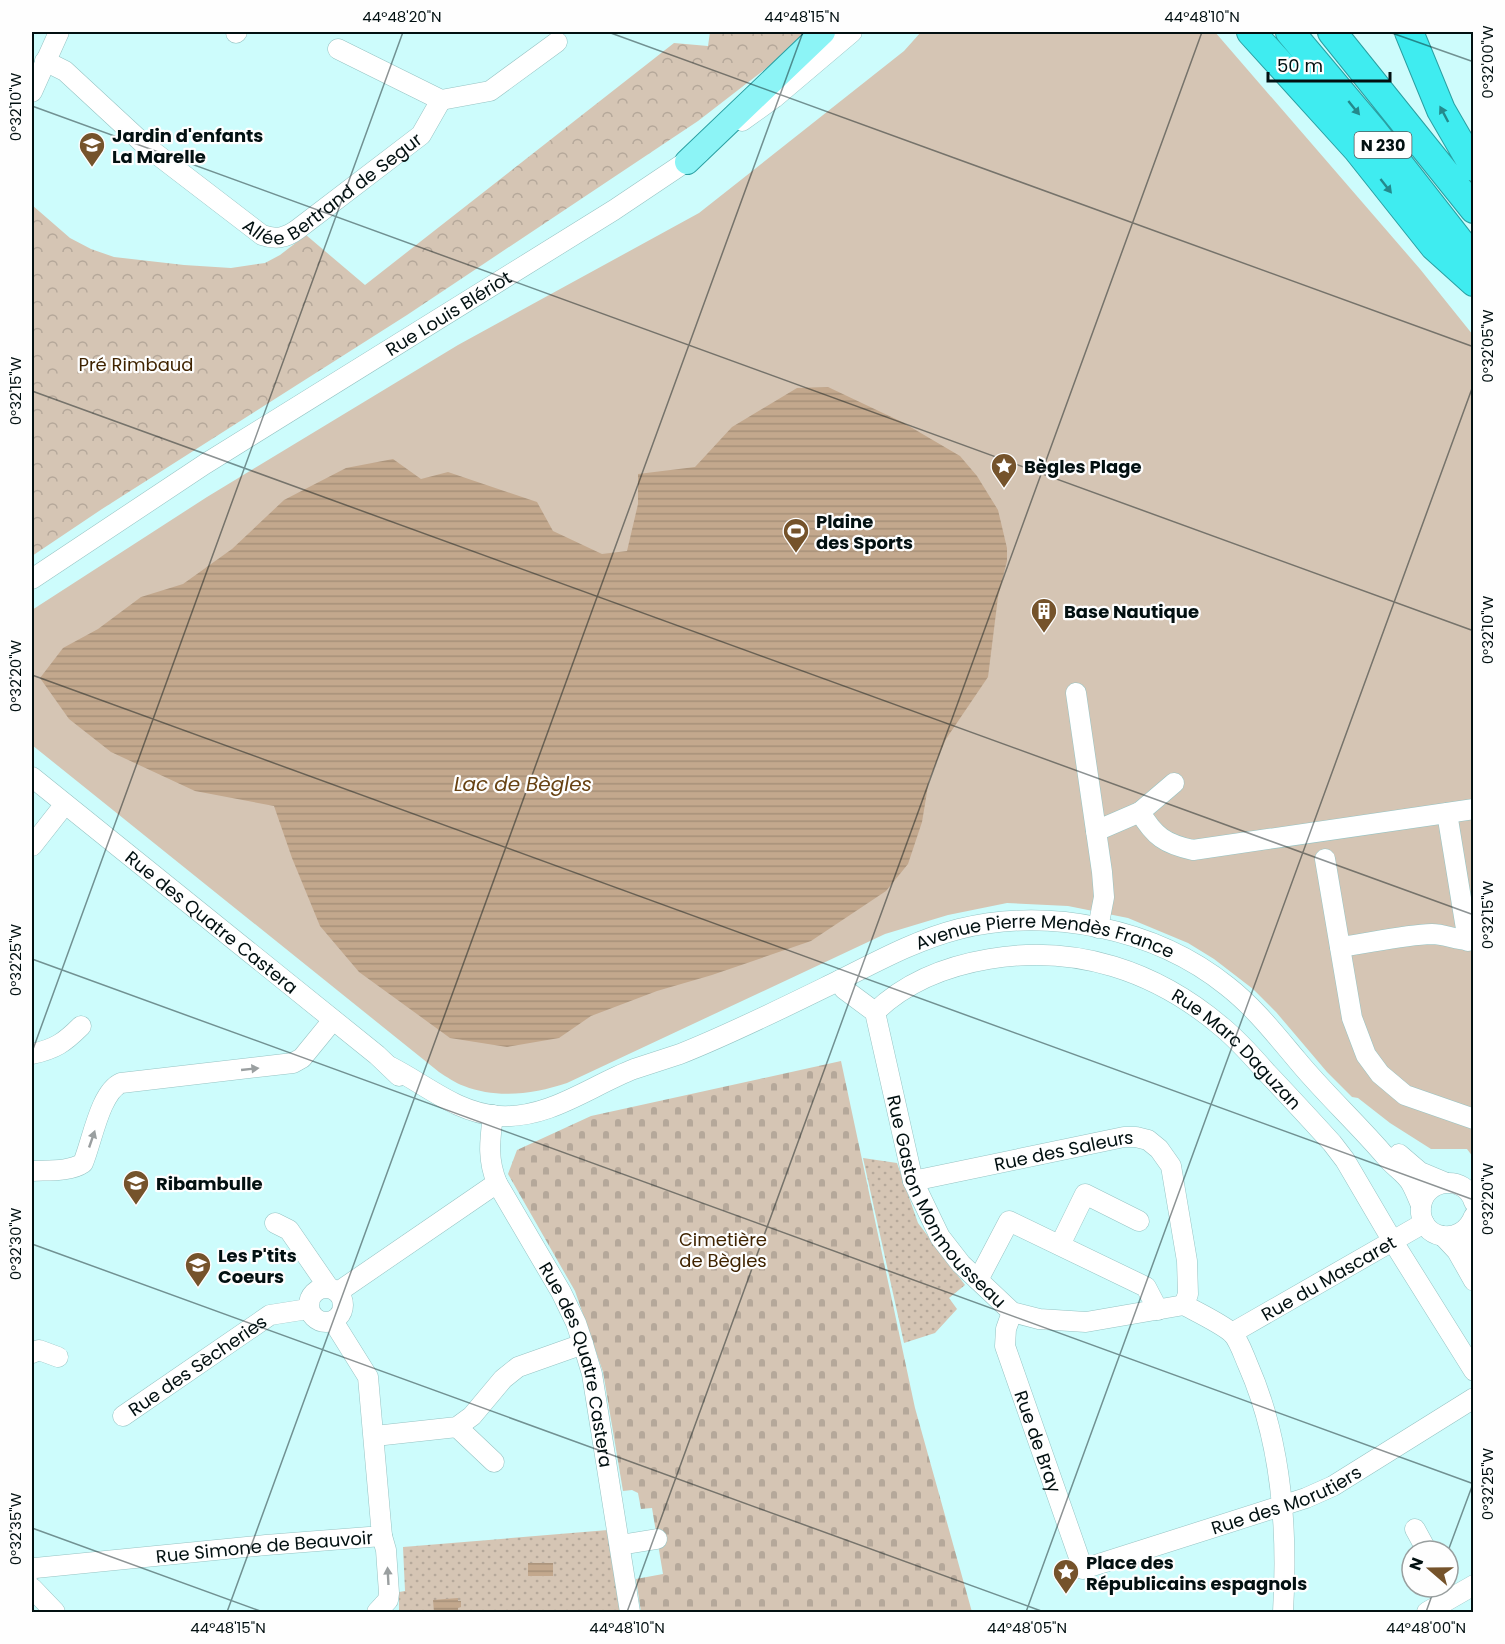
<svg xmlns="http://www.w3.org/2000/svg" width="1505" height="1644" viewBox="0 0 1505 1644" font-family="Poppins,sans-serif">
	<defs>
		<pattern id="forest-crowns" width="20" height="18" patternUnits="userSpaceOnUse" patternTransform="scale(1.5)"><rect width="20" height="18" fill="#d5c5b4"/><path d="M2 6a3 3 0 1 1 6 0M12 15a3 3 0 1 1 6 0" fill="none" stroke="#b5a89a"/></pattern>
		<pattern id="cemetery-stones" width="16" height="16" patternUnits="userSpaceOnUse" patternTransform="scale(1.5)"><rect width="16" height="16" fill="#d5c5b4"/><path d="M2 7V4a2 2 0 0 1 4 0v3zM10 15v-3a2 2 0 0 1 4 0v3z" fill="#b5a89a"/></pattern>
		<pattern id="garden-dots" width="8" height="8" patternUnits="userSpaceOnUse" patternTransform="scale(1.5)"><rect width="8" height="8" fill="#d5c5b4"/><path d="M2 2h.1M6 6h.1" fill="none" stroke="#b5a89a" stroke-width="1.8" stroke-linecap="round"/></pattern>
		<pattern id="water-rules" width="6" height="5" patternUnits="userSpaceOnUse" patternTransform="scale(1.5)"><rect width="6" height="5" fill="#c3a88d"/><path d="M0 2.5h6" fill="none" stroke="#a69079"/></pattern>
	</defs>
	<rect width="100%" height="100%" fill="#cdfcfc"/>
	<path fill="url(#forest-crowns)" d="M710,32H813L698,121L407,315L102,509L32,556V205L70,238L91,249L114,257L184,265L231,268L265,263L280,255L306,235L365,285L674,43L708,46Z"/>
	<path fill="url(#cemetery-stones)" d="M841,1061L915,1408L972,1612H641L636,1579L663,1574L652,1508L641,1509L638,1493L632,1490L623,1491L603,1372L575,1291L508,1174L517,1150L591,1116Z"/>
	<path fill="url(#garden-dots)" d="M863,1158L897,1163L918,1223L965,1285L949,1298L957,1309L935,1333L904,1343Z
		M608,1530L621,1612H399V1592L405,1591L403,1547Z"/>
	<path fill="#d5c5b4" d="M921,32H1215L1420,269L1473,335V1157L1467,1149H1431L1390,1123L1358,1098L1352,1097L1327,1072L1276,1012L1253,989L1214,959L1188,943L1128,918L1068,906L1007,903L948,915L885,934L567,1083C534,1094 497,1099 464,1086C455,1083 447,1077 439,1072L32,745V610L207,497L458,345L699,213L904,51Z"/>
	<path fill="url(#water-rules)" d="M828,387L902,422L960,456L977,476L998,510L1007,548V561L998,597L988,677L946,739L929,780L922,822L908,864L886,891L811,941L712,975L657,991L591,1016L559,1038L507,1047L450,1038L359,972L320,926L292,858L274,806L195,791L111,752L69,719L40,678L63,648L98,629L141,597L183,584L232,549L284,500L346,468L393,459L421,479L448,472L537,502L553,531L602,554L627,551L638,504V474L695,467L732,427L797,388Z
		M528,1563H553V1576H528Z
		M458,1598V1601H461V1607L458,1608V1611L434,1612L433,1600Z"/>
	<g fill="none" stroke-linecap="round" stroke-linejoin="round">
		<g stroke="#96c3c3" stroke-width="21">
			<g id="minor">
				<path d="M236,33L237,32"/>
				<path d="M338,49L441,100L490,91L557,42"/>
				<path id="s1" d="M45,61L65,71L146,146L262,235C276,240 286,238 298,229L421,135L441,100"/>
				<path d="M32,92L59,32"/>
				<path d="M742,121L774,98L852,32"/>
				<path id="s2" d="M32,579L205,464L614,210L699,153"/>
				<path d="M1076,693L1102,872L1104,897L1098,928"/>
				<path id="s3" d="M32,777L377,1055L399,1076"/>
				<path d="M1140,812C1154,836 1165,844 1193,850L1474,809"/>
				<path d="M1447,813L1468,941"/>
				<path d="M1096,831L1140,812L1174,783"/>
				<path d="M32,846L65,804"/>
				<path d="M1325,859L1352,1018L1366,1055L1380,1074L1405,1095L1474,1119"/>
				<path d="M1340,947C1370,943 1402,935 1432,934C1446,934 1460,942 1474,940"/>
				<path id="s4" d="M840,980L844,989L875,1012L913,1181L940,1237L961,1264L1012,1312L1039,1319L1086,1322L1184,1305C1197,1312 1222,1324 1232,1333C1239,1340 1244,1356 1248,1365C1282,1442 1288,1529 1283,1612"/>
				<path id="s5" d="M875,1012C906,982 947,966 989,959C1076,944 1156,971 1222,1027C1239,1041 1253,1057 1267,1073C1289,1096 1311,1120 1332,1143L1345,1160L1392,1240L1474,1371"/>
				<path d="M32,1054C55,1049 64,1043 81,1026"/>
				<path id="s6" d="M391,1067C428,1086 457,1113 499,1116C549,1119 590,1086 634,1069C649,1064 665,1059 680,1054C733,1033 787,1006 838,981C878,961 916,940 959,929C1048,907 1155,928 1227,986C1254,1007 1275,1034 1297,1060C1325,1094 1358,1124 1386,1157C1394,1167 1405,1173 1411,1183C1415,1190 1418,1198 1421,1205"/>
				<path id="s7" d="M493,1115C490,1140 487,1159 497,1183L561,1292L576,1323L583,1344L592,1374L630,1612"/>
				<path d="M1399,1154L1420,1172L1444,1182"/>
				<path d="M32,1171C47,1170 70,1172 83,1163C92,1142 100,1092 121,1083L293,1063L302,1058L333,1020"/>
				<path id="s8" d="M913,1181L1124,1137H1136L1148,1140L1159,1149L1171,1166L1187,1261L1188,1294L1184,1305"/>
				<path d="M1474,1202C1466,1174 1424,1178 1421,1207C1418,1240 1462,1248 1474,1216"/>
				<path d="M275,1223L289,1230L329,1288"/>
				<path d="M1471,1223L1470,1235L1474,1249"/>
				<path d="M1443,1236L1457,1251L1474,1281"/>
				<path d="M1060,1245L1085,1194L1139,1221"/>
				<path d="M978,1280L1009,1221L1146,1287L1158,1310"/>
				<circle cx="326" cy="1305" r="17"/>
				<path d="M338,1292L497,1183"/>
				<path id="s9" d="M1012,1312L1006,1329L1005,1346L1083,1569L1306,1498L1333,1486L1474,1398"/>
				<path id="s10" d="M1232,1333L1424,1223"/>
				<path d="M32,1353L39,1350L58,1357"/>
				<path id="s11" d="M123,1416L270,1315L308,1309"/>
				<path d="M457,1427L494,1462"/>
				<path d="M375,1436L457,1427L472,1416L503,1379L518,1367L583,1344"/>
				<path d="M1415,1529L1427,1551"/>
				<path d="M620,1545L657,1539"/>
				<path id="s12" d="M32,1570L35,1568L266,1545L382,1536L368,1377L333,1321"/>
				<path d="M32,1588L55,1612"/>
				<path d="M377,1612L388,1600L389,1593L386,1550L382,1536"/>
				<path d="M1427,1612L1474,1585"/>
			</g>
		</g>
		<g stroke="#2a9fa2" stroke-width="26">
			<path id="major" d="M687,162L823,32"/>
		</g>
		<g stroke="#2a9fa2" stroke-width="30">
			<path id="highway" d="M1251,32L1357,149L1434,246L1474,282
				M1290,32L1374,132L1474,260
				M1332,32L1474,209
				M1409,32L1441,110L1474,167"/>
		</g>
		<use href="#minor" stroke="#fff" stroke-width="20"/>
		<use href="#major" stroke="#8cf4f6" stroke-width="24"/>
		<use href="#highway" stroke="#3fecf0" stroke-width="28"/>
	</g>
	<defs><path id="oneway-solid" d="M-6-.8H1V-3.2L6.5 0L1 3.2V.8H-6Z" transform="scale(1.5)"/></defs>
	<g fill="#24898c">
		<use href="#oneway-solid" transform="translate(1354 108) rotate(51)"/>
		<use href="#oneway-solid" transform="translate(1444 114) rotate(-118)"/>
		<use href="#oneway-solid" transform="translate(1386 186) rotate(52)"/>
	</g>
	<g fill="#9a9fa0">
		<use href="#oneway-solid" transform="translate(250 1069) rotate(-6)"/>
		<use href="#oneway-solid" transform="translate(92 1139) rotate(-71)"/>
		<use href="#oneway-solid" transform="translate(388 1576) rotate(-93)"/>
	</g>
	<path fill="none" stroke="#021011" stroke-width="1.5" stroke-opacity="0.45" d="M608,32L1474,347M1389,32L1474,62M32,106L1474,631M32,391L1474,915M32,675L1474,1200M32,959L1474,1484M32,1052L403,32M32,1244L1044,1612M32,1528L263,1612M1448,1551L1474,1481M227,1612L803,32M627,1612L1202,32M1026,1612L1474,383M1426,1612L1435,1587"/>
	<defs>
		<g id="school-pin" transform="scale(1.35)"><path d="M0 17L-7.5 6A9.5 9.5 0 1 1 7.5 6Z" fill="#75532b" stroke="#fefefe"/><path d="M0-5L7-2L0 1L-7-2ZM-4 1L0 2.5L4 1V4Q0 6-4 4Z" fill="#fff"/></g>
		<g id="sight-pin" transform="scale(1.35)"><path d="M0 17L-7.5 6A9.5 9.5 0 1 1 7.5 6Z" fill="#75532b" stroke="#fefefe"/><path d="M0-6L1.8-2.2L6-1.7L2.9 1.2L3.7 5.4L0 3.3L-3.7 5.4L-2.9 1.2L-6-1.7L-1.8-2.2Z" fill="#fff"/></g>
		<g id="stadium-pin" transform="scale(1.35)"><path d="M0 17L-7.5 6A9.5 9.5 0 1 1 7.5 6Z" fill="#75532b" stroke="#fefefe"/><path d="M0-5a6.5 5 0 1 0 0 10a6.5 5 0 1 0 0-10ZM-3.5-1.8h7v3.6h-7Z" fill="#fff"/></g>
		<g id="building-pin" transform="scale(1.35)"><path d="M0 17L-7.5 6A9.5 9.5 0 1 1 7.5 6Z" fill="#75532b" stroke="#fefefe"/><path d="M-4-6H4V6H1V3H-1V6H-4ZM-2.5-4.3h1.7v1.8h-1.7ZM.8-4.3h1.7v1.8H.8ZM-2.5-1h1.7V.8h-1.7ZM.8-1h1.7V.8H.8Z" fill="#fff"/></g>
	</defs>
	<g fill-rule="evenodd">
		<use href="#school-pin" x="92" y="145"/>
		<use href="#sight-pin" x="1004" y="466"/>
		<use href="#stadium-pin" x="796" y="531"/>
		<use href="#building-pin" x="1044" y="611"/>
		<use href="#school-pin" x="136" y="1183"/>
		<use href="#school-pin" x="198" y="1265"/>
		<use href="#sight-pin" x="1066" y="1572"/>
	</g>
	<g text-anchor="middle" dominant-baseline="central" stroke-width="4.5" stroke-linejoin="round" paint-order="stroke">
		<rect fill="#fefefe" stroke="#4e5758" stroke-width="1.5" x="1354.5" y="132" width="57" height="26" rx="4.5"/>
		<g font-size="16" font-weight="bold" fill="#021011">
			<text x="1383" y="145">N 230</text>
		</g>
		<g font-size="18" font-weight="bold" fill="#021011" stroke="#fefefe" text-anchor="start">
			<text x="112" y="135">Jardin d'enfants<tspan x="112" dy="21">La Marelle</tspan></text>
			<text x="1024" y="466">Bègles Plage</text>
			<text x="816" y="521">Plaine<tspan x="816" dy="21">des Sports</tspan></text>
			<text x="1064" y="611">Base Nautique</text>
			<text x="156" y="1183">Ribambulle</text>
			<text x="218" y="1255">Les P'tits<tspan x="218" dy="21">Coeurs</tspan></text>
			<text x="1086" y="1562">Place des<tspan x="1086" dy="21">Républicains espagnols</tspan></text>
		</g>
		<g font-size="18" fill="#021011" stroke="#fefefe">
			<text stroke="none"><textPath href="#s1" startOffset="364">Allée Bertrand de Segur</textPath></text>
			<text stroke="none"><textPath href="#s2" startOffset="494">Rue Louis Blériot</textPath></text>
			<text stroke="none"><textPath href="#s3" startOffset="231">Rue des Quatre Castera</textPath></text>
			<text stroke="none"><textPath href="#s6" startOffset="706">Avenue Pierre Mendès France</textPath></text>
			<text stroke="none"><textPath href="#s5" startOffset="404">Rue Marc Daguzan</textPath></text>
			<text stroke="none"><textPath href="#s8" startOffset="154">Rue des Saleurs</textPath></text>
			<text stroke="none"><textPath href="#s4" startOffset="255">Rue Gaston Monmousseau</textPath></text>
			<text stroke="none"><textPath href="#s10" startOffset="111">Rue du Mascaret</textPath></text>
			<text stroke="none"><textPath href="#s11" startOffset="90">Rue des Sècheries</textPath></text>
			<text stroke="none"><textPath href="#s7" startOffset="270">Rue des Quatre Castera</textPath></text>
			<text stroke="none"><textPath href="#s9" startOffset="136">Rue de Bray</textPath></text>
			<text stroke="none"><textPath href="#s9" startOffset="486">Rue des Morutiers</textPath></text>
			<text stroke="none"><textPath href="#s12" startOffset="234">Rue Simone de Beauvoir</textPath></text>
		</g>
		<g font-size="18" fill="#3f2300" stroke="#fefefe">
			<text x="136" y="364">Pré Rimbaud</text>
			<text x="723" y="1239">Cimetière<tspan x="723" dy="21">de Bègles</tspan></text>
		</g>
		<g font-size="20" font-style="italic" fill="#674213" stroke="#fefefe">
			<text x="523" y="784">Lac de Bègles</text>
		</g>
	</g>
	<rect width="1505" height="1644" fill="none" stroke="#fefefe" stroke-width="66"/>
	<g transform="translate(1430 1569) rotate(290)"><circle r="28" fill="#fefefe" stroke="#999f9f" stroke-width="1.5"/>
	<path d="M0-4.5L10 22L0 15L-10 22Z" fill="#75532b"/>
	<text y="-9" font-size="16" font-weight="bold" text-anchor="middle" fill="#021011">N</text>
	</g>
	<path d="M1268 72v9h122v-9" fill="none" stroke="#021011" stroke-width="3"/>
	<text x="1277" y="72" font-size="18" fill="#021011" stroke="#fefefe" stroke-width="4.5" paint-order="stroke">50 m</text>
	<rect x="33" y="33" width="1439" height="1578" fill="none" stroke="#021011" stroke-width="2"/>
	<g font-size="15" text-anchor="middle" fill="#021011">
		<text x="402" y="22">44°48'20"N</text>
		<text x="802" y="22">44°48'15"N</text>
		<text x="1202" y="22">44°48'10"N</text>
		<text transform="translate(1488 62) rotate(-90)" y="5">0°32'00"W</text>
		<text transform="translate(16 107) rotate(-90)" y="5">0°32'10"W</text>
		<text transform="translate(1488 346) rotate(-90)" y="5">0°32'05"W</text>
		<text transform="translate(16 391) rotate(-90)" y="5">0°32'15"W</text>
		<text transform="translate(1488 630) rotate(-90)" y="5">0°32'10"W</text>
		<text transform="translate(16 676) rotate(-90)" y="5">0°32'20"W</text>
		<text transform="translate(1488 915) rotate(-90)" y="5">0°32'15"W</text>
		<text transform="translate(16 960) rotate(-90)" y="5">0°32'25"W</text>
		<text transform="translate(1488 1199) rotate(-90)" y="5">0°32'20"W</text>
		<text transform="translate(16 1244) rotate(-90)" y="5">0°32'30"W</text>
		<text transform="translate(1488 1484) rotate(-90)" y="5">0°32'25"W</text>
		<text transform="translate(16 1529) rotate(-90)" y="5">0°32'35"W</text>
		<text x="228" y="1633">44°48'15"N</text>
		<text x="627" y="1633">44°48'10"N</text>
		<text x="1027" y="1633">44°48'05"N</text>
		<text x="1426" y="1633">44°48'00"N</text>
	</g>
</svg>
